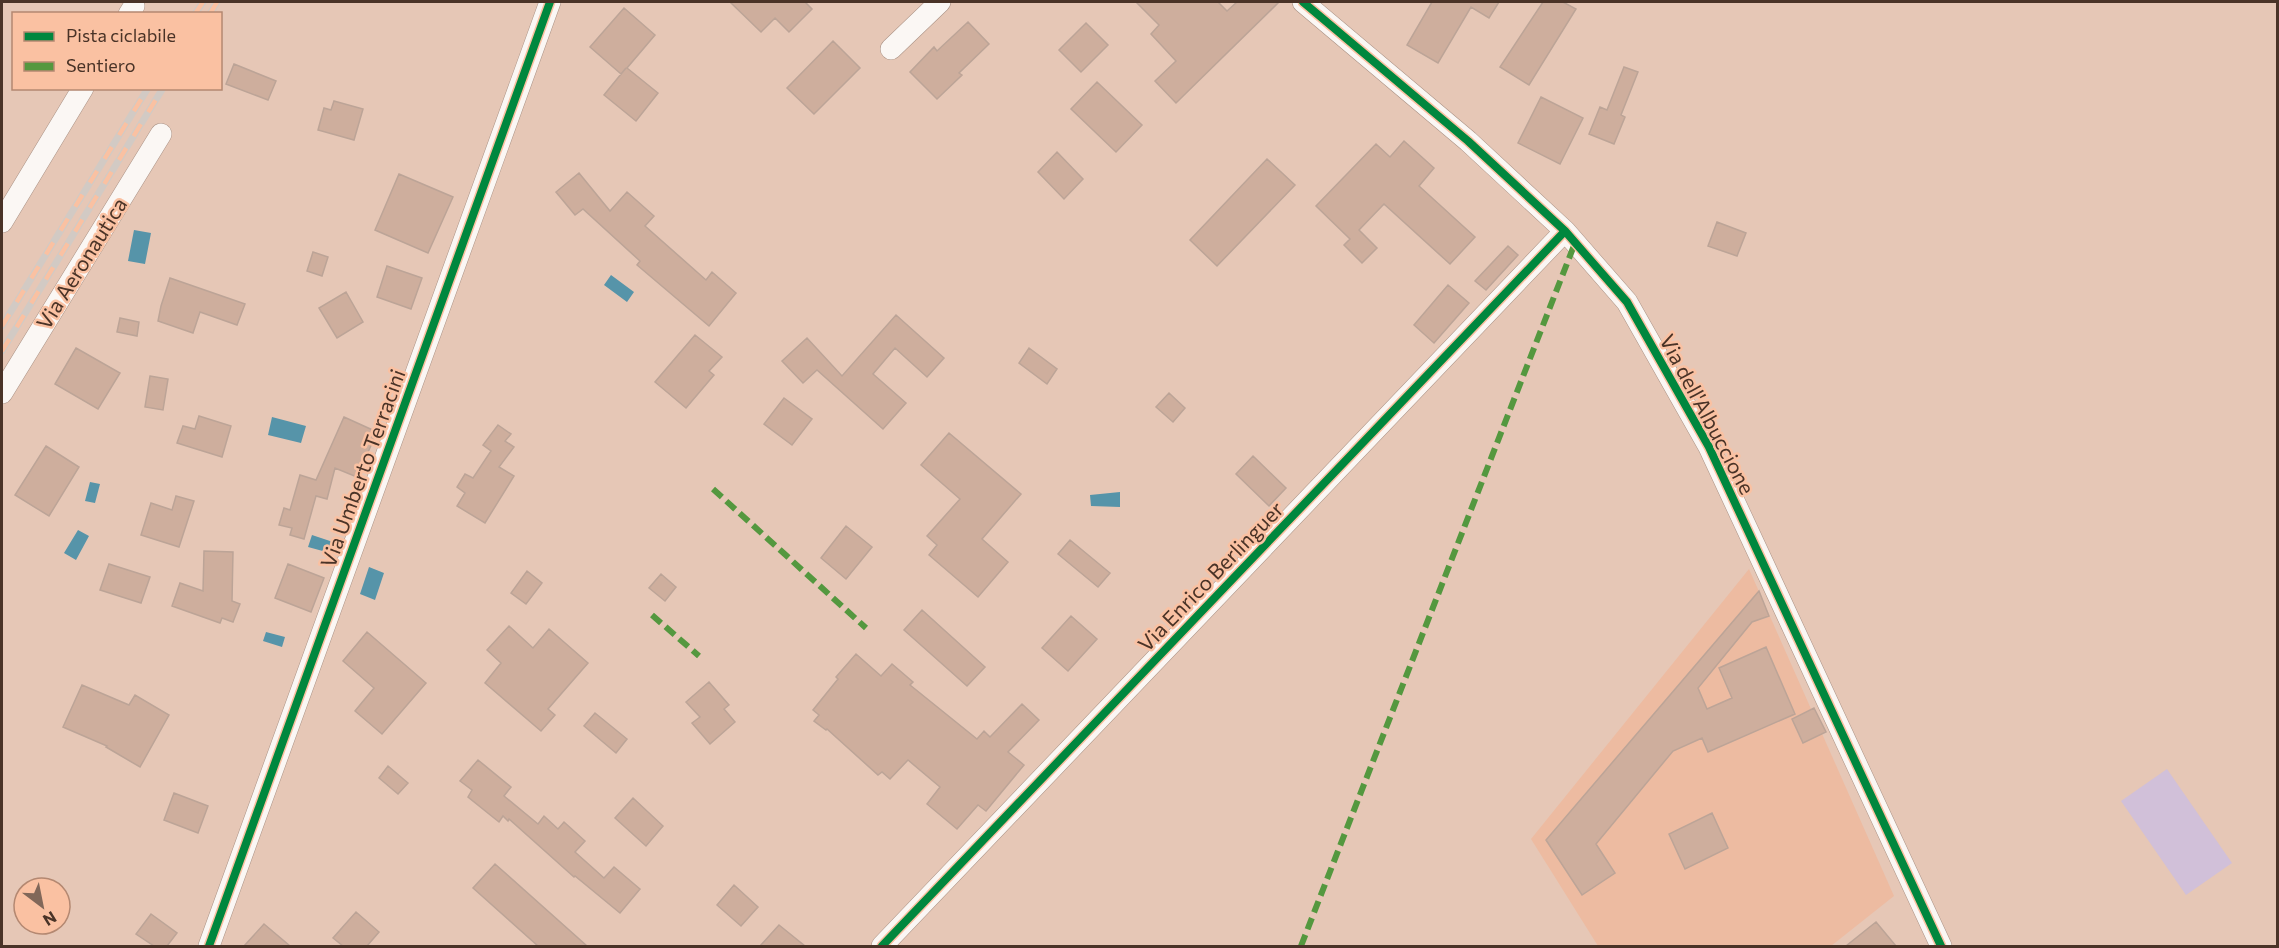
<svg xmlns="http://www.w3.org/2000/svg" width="2279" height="948" viewBox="0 0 2279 948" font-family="Commissioner,sans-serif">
	<rect width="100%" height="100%" fill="#e6c7b6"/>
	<path fill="#edbba1" d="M1749,569L1894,896L1831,946H1598L1531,839Z"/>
	<path fill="#d1c0d9" d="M2167,769L2232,863L2186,895L2121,801Z"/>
	<path fill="#5694a9" d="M134,230L151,233L145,264L128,261Z
		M611,275L634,292L627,302L604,285Z
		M272,417L306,426L301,443L268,435Z
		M90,482L100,484L95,503L85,501Z
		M1120,492V507L1091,506L1090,495Z
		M78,530L89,536L76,560L64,553Z
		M312,535L333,542L330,553L308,547Z
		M369,567L384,573L375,600L360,594Z
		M266,632L285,637L282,647L263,641Z"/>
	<path fill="#ceae9d" stroke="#bca497" stroke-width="1.5" d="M730,2H805L812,9L789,32L775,18L761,32Z
		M1136,2H1218L1227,11L1237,2H1279L1176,103L1155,81L1176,61L1151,34L1159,25Z
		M1432,2H1499L1489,18L1471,7L1438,63L1407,45Z
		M1543,2H1563L1576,9L1529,85L1500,67Z
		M624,8L655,35L627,68L658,93L636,121L604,95L626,68L621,74L590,47Z
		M968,22L989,44L959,73L962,75L937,99L910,72L934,47L937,51Z
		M1086,23L1108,45L1081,72L1059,50Z
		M833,41L860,68L814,114L787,88Z
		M234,64L276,81L268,100L226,84Z
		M1624,67L1638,72L1621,115L1625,117L1614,144L1589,134L1600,107L1607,110Z
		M1097,82L1142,125L1116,152L1071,109Z
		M1541,97L1583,118L1560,164L1518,143Z
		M334,101L363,109L354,140L318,130L324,108L331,110Z
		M1404,141L1434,168L1419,186L1475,237L1450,264L1384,204L1359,230L1377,248L1362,263L1344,245L1350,239L1316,206L1376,144L1390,157Z
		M1057,152L1083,179L1064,199L1038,172Z
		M1267,159L1295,185L1217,266L1190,240Z
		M579,173L610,211L627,192L654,216L645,226L706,280L712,272L736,293L709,326L637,265L640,261L583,209L575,215L556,192Z
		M399,174L453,197L428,253L375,230Z
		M1717,222L1746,233L1737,256L1708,246Z
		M1508,246L1518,255L1486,290L1475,281Z
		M313,252L328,257L322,276L307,271Z
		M387,266L422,278L411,309L377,297Z
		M170,278L245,304L237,325L200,312L193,333L158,321L161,306Z
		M1448,285L1469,303L1434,343L1414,325Z
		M346,292L363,322L337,338L319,308Z
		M896,315L944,358L927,377L895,348L873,374L906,403L883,429L817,370L803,383L782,361L807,338L842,376Z
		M120,318L139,322L137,336L117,332Z
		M695,335L722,357L709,371L714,375L686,408L655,382Z
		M76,348L120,373L98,409L55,384Z
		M1029,348L1057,369L1047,384L1019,363Z
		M150,376L168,379L163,410L145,407Z
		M1169,393L1185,408L1173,422L1156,407Z
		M784,398L812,419L792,445L764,424Z
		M199,416L231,426L222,457L177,443L183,426L195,429Z
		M344,417L377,432L357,477L335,468L327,499L316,496L304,539L290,535L292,528L279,525L284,508L290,510L300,475L316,480Z
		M498,425L511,434L505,441L514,447L499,467L514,476L485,523L457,506L465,493L457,487L465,474L473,478L491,451L483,445Z
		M949,433L1021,494L982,539L1008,562L978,597L929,555L937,545L927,536L960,499L921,465Z
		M46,446L79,467L49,516L15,495Z
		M1253,456L1286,488L1269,506L1236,474Z
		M176,496L194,501L179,547L141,535L151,503L172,510Z
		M846,526L872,547L846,579L821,558Z
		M1070,540L1110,573L1098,587L1058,554Z
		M204,551L233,552L232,601L240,604L233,622L222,618L220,623L172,606L180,583L203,591Z
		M109,564L150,577L141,603L100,590Z
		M288,564L324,578L311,612L275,598Z
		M527,571L542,583L526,604L511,593Z
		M661,574L676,587L665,601L649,588Z
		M1759,591L1769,616L1752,622L1698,688L1707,709L1732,698L1719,668L1766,647L1795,714L1708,752L1702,738L1673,751L1596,844L1615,873L1582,895L1546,840Z
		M922,610L985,667L967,686L904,630Z
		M1071,616L1097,639L1068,671L1042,648Z
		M509,626L533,648L549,629L588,663L548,709L555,715L541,731L485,683L501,663L487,650Z
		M367,632L426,683L382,734L355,711L374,688L343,661Z
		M856,654L881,676L892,664L913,682L910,685L977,739L984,731L990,737L1022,704L1039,720L1008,752L1024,765L986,811L978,805L957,829L927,804L940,787L908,760L890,779L882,772L878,775L827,729L826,730L814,721L819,715L813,710L838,679L836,677Z
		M709,682L729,705L724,709L735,722L710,744L692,723L700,717L686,702Z
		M82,685L129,705L135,695L169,715L140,767L106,747L107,746L63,727Z
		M1814,708L1826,732L1803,743L1792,719Z
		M595,713L627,739L616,753L584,726Z
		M478,760L511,787L504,796L538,824L544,816L558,829L564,822L585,841L575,852L604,878L614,867L640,889L620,913L575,876L574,877L509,819L508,821L503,816L499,822L468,797L472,790L460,781Z
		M388,766L408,783L398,794L379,778Z
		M174,793L208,806L198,833L164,820Z
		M633,798L663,826L646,846L615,818Z
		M1712,813L1728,848L1685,869L1669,834Z
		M495,864L587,946H538L473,888Z
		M734,885L758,907L741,926L717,905Z
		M356,912L379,932L367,946H343L333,938Z
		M151,914L177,933L167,946H154L136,934Z
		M1876,922L1896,946H1846Z
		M264,924L290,946H244Z
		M779,925L805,946H760Z"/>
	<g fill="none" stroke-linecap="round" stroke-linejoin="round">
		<g stroke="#aa9285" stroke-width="22">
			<path id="minor" d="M1303,2L1468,141L1565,231L1627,302L1709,447L1941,946
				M129,14L134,6
				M891,49L940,2
				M2,222L83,88
				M2,393L161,134
				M209,946L550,2
				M882,946L1565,231"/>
		</g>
		<use href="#minor" stroke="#fbf7f4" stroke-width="21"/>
		<g stroke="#d2cac4" stroke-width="7">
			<path id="rail" d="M195,14L203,2
				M210,14L217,2
				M2,326L148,88
				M2,351L163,88"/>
		</g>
		<use href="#rail" stroke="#fac1a2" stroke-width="4.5" stroke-dasharray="14" stroke-linecap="butt"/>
		<path stroke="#54983f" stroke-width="6" stroke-dasharray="12 6" stroke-linecap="butt" d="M713,489L866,628
			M652,615L699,656
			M1301,946L1575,243"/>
		<g stroke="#fac1a2" stroke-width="11">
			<path id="cycleway" d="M1303,2L1468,141L1565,231L1627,302L1709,447L1941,946
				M209,946L550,2
				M882,946L1565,231"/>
		</g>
		<use href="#cycleway" stroke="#00873e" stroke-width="8"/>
	</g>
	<g text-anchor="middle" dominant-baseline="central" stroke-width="5" stroke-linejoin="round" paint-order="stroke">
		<g font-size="21" fill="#4a3327" stroke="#fac1a2">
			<text transform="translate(81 263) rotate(-58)">Via Aeronautica</text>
			<text transform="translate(1708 414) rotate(62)">Via dell'Albuccione</text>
			<text transform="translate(362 468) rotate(-70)">Via Umberto Terracini</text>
			<text transform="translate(1210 576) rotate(-46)">Via Enrico Berlinguer</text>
		</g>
	</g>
	<rect width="2279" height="948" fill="none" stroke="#4a3327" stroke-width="6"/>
	<rect x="12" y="12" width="210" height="78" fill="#fac1a2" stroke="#b48871" stroke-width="1.5"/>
	<rect x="24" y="32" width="30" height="9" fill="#00873e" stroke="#b48871" stroke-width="1.5"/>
	<text x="66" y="42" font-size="18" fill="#4a3327">Pista ciclabile</text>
	<rect x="24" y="62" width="30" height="9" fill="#54983f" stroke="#b48871" stroke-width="1.5"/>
	<text x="66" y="72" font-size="18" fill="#4a3327">Sentiero</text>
	<g transform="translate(42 906) rotate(148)"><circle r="28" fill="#fac1a2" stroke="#b48871" stroke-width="1.5"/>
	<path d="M0-4.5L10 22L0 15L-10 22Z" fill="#816759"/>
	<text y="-9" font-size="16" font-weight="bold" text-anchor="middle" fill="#4a3327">N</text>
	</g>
</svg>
